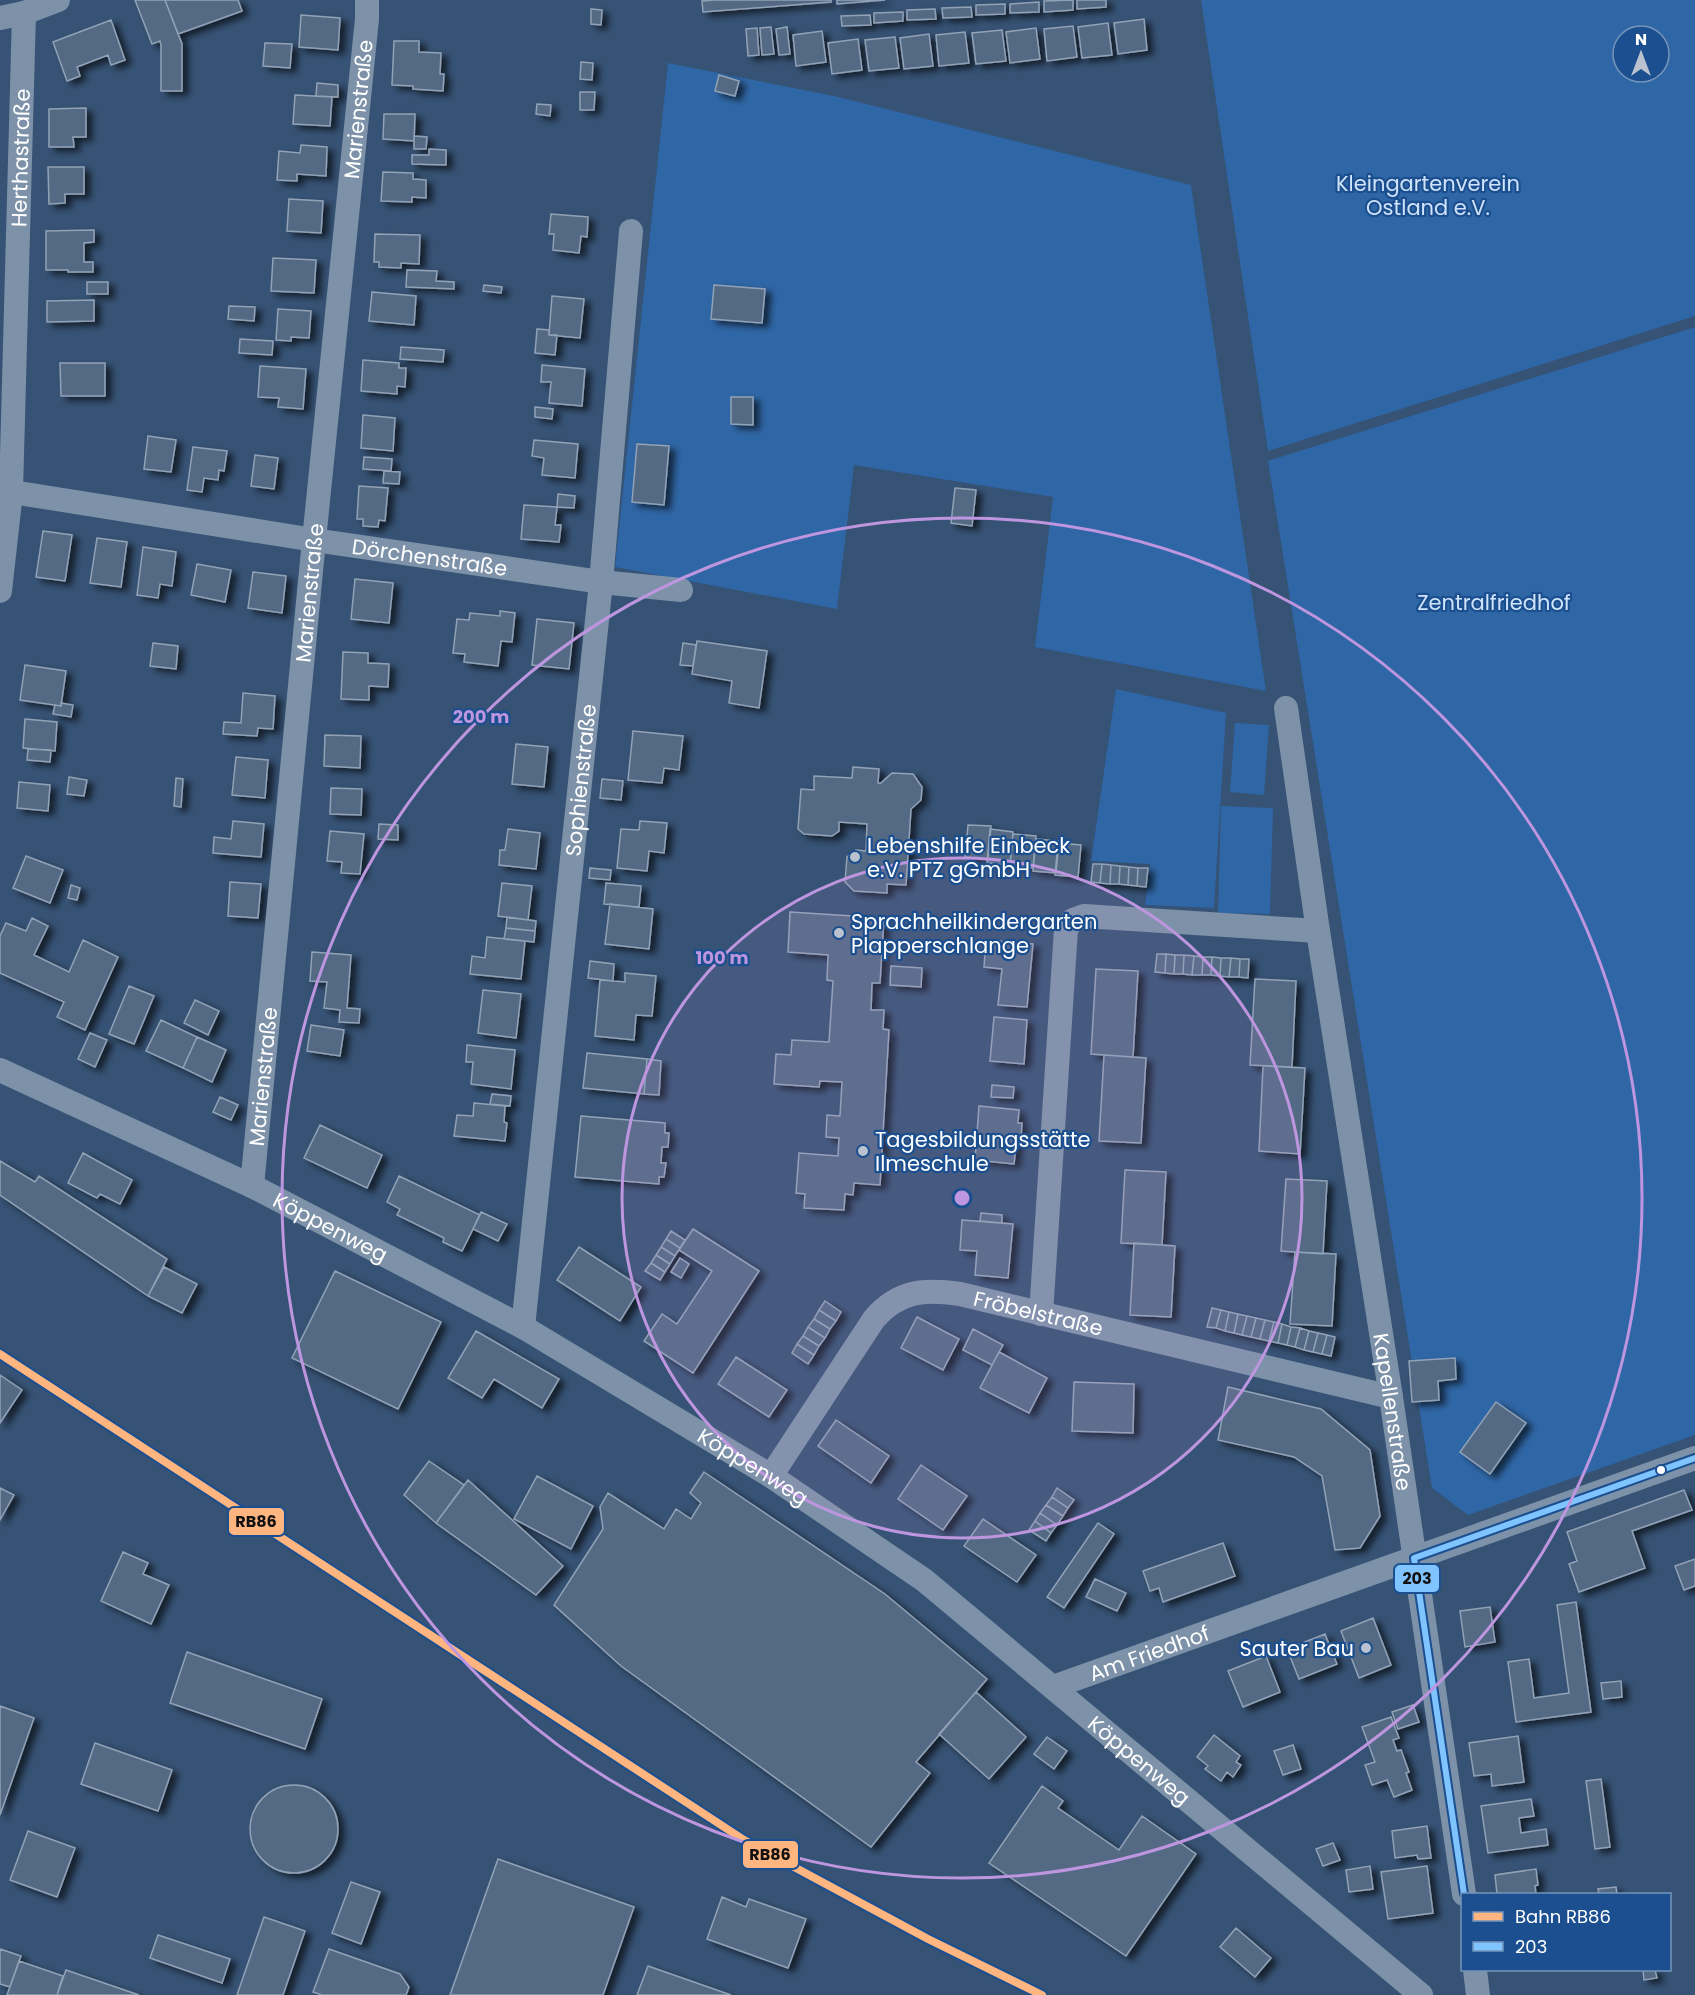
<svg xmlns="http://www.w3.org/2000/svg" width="1695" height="1995" viewBox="0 0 1695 1995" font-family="Poppins,sans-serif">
	<defs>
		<filter id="shadow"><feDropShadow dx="6" dy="4" stdDeviation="3" flood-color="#0009"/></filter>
	</defs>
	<rect width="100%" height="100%" fill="#365274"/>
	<path fill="#2f66a5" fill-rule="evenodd" d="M1201,0H1695V316L1268,451ZM1623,36H1659V72H1623Z
		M668,63L834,96L1191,185L1266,691L1035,647L1053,497L854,465L837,609L615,567Z
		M1695,327V1435L1468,1515L1432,1488L1268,461Z
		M1116,689L1226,713L1214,908L1145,905L1150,864L1091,861Z
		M1235,723L1269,725L1264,795L1230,792Z
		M1221,806L1273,808L1270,914L1218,913Z"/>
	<path fill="#526984" stroke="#92a2b6" stroke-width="1.5" filter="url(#shadow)" d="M135,0H165L182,44V91H161V45L160,41L152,44Z
		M165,0H238L242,11L178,34Z
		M714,0H831V2L703,12L702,1Z
		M837,0H885L837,4Z
		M1073,0V10L1044,12V1Z
		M1077,0H1106V7L1077,9Z
		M1039,2V12L1010,13V4Z
		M1005,4V14L976,15V5Z
		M971,7L972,17L943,18L942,8Z
		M591,9L602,10L601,25L591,24Z
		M935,9L936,19L907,20V10Z
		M903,12V21L874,23V13Z
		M301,15L340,18L338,50L299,47Z
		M870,15L871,25L842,26L841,16Z
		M1144,19L1147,50L1118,54L1114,23Z
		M111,20L125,60L111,65L108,55L77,67L80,76L67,81L53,42Z
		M1108,23L1112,55L1082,58L1078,27Z
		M1073,26L1077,57L1047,61L1044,29Z
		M771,27L774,54L762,55L760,28Z
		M787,27L790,54L779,55L776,29Z
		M757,28L759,55L748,56L746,29Z
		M1036,28L1040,59L1010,63L1006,32Z
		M1002,30L1006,61L976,64L972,33Z
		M822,31L826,62L796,66L793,35Z
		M965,32L969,63L939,66L936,35Z
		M929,34L933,66L904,69L900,38Z
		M895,37L899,68L869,71L865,40Z
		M858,39L862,70L832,74L828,43Z
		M394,41H419V52L441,53L440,74H444L443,91L413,89V86L392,85Z
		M265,43L292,44L290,68L263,66Z
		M581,62L593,63L592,80L580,79Z
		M719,75L739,81L735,96L715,91Z
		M317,83L338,85V97L316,96Z
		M580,92H595L594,110H580Z
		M295,95L332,97L330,126L293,124Z
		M537,104L551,105L550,116L536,114Z
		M86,108V137H73L74,147H49V109Z
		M384,114H415L414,141L383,139Z
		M414,136L427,137L426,149H414Z
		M301,145L327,147L326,176L297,174V181L277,180L279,151L300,153Z
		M429,149L446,150V165L412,164V155H429Z
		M48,167H84V194H65V203L49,204Z
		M383,172L413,173V179L426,180V198L412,197V202L381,201Z
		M289,199L323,201L321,233L287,231Z
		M551,214L588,217L587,237L581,236L579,253L553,250L554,234H549Z
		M94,230V242L84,243V262H93V272H68V270H46V231Z
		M375,234L420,235L419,264L401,263V268L379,267V262H374Z
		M273,258L316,260L314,293L271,291Z
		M407,270L437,271L436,281L454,282V289L406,287Z
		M87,282H108V294H87Z
		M484,285L502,287L501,293L483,291Z
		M714,285L765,289L762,323L711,319Z
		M372,292L416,296L414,325L369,321Z
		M552,296L584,299L580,338L549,335Z
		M94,300V321L47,322V301Z
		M229,306L255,307L254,321L228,319Z
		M278,309L311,311L309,338L291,337V341L276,340Z
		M537,329L549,330V335H557L555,355L535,353Z
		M240,339L273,341L272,355L239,353Z
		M401,347L444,350L443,362L400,359Z
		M363,360L399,363V368H406L405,387L397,386V394L361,391Z
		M60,363H105V396H61Z
		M542,365L585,369L582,406L549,403L551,382H541Z
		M260,366L306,369L303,409L278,407L279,398L258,397Z
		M731,397H753V425L731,424Z
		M535,407L553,409L552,419L535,417Z
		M363,415L395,418L393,451L361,448Z
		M148,436L176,440L171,472L144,469Z
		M534,440L578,444L575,478L542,475L544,458L532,456Z
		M637,444L669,446L664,505L632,502Z
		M193,447L227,451L224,471L219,470L218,480L204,478L202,492L187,490Z
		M255,455L278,458L274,489L251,486Z
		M364,457L392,459L391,471L363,469Z
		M384,471L400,472L399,484L383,483Z
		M359,486L388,488L385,521L379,520L378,527L363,526V519H357Z
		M955,488L976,490L972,526L951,523Z
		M558,494L575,496L574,508L557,507Z
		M524,505L557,507L555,525H561L559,542L521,539Z
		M43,531L72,535L65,581L36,577Z
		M97,538L127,542L121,587L90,583Z
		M143,547L176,552L172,586L160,584L158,598L137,595Z
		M197,564L231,570L225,602L191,595Z
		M253,572L286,576L282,613L248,608Z
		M355,579L393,583L389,623L351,619Z
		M500,611L515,613L512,642L501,641L498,666L464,662L465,654L453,653L457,619L469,620L470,613L500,616Z
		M537,619L574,623L569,669L532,665Z
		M697,641L767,651L759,708L729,703L732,681L692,674Z
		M153,643L178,646L176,669L150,666Z
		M683,643L696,645L693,666L680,665Z
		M343,652L368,653V663L389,664L388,687L369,686V700L341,699Z
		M25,665L66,671L61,706L20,700Z
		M243,693L275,696L273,729L258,728L257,736L223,734L224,722L241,723Z
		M61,703L73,705L71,717L53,714L55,705L61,706Z
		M25,719L57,722L55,751L23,748Z
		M633,731L683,736L679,770L664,768L662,783L628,780Z
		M325,735L361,736L360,768L324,766Z
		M516,744L548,747L544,787L512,784Z
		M28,749L51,750L50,762L27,760Z
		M236,757L268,760L265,798L232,795Z
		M853,767L879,769L878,783H881L892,773L913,774L922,787L921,800L911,809L906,885L887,884V893L854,891L845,882L847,857L856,850L866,851L867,824L839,822V831L832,836L804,834L798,829L801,789L814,790V776L852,778Z
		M69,777L87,780L84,796L67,794Z
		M176,778L183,779L181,807L174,806Z
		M602,779L623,781L621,800L600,798Z
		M19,782L50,785L48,811L17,808Z
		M331,788L362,789L361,815L330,814Z
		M233,821L264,824L261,857L213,853L214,837L231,839Z
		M640,821L667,823L664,853L649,851L647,871L617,868L621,829L639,830Z
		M379,824L398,825V840L378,839Z
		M968,825L991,826L988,859L965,857Z
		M508,829L540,833L536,869L499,865L500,850H505Z
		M990,829L1013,832L1010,865L987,863Z
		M330,831L364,834L360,874L341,873L342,862L327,861Z
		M1013,834L1036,836L1033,868L1010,866Z
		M1036,839L1059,841L1056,873L1033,871Z
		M1058,843L1081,845L1078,877L1055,875Z
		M26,856L63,870L50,903L13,888Z
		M1093,864H1102L1100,883L1091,882Z
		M1102,864L1111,865L1110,884L1100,883Z
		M1111,865L1120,866L1119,884H1110Z
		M1120,866L1129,867L1128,885L1119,884Z
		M1129,867L1138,868L1137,886L1128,885Z
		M590,868L611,870L610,880L589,878Z
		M1138,868H1148L1146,887L1137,886Z
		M230,882L261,884L258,918L228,916Z
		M502,883L532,886L528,920L498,916Z
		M606,883L641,886L639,907L604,904Z
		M71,885L80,888L77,900L68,898Z
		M610,904L653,909L649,949L605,944Z
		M790,912L884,918L880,983H872L871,1010H884L883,1029L889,1030L880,1185L854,1183L853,1195L845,1194L844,1210L804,1208L805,1194L796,1193L799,1153L838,1156L839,1138L826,1137L827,1115L840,1116L842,1082L820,1081L819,1087L774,1084L776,1054L791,1055L792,1040L829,1042L833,981L827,980L828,955L788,952Z
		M507,917L536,921L535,931L506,928Z
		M32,918L48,926L34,955L69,972L83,940L118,957L85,1030L57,1017L64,1002L0,973V936L6,923L26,931Z
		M506,928L535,931L534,942L504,939Z
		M487,937L525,941L521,979L470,974L472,956L485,958Z
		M986,940L1033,944L1027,1007L998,1005L1002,969L984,967Z
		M312,952L351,955L347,1008L360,1009L359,1023L339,1022L340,1010L324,1008L327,982L310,981Z
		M1157,954H1166L1165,973L1155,972Z
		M1166,954L1175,955L1174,974L1165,973Z
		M1175,955H1184L1183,974H1174Z
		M1184,955L1194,956L1192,975L1183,974Z
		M1194,956L1203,957L1202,975H1192Z
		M1203,957H1212L1211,975H1202Z
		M1212,957L1221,958L1220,976L1211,975Z
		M1221,958H1231L1229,977L1220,976Z
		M1231,958L1240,959L1239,977H1229Z
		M1240,959H1249L1248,978L1239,977Z
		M590,961L614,964L613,981L588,978Z
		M891,966L922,968L921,987L890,985Z
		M1096,969L1138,971L1133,1057L1091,1054Z
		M625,973L656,976L652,1016L636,1015L634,1040L595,1036L600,980L625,982Z
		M1255,979L1296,981L1292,1067L1250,1065Z
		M129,986L154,996L134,1044L109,1034Z
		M483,990L521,994L516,1038L478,1033Z
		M195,1000L219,1011L208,1035L184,1023Z
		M994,1017L1027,1020L1024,1064L990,1061Z
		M161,1020L197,1037L183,1068L146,1051Z
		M311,1025L344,1030L340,1056L307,1051Z
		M90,1033L107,1040L95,1067L78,1059Z
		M197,1037L226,1050L212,1082L183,1068Z
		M467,1045L515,1050L511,1089L471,1084L473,1062H466Z
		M587,1053L647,1059L644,1094L583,1088Z
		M1104,1055L1146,1058L1141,1143L1099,1141Z
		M647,1059L661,1061L659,1095L644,1094Z
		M1263,1066L1305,1068L1300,1154L1259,1151Z
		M992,1085L1014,1087L1013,1098L991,1097Z
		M492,1094L511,1096L510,1106L490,1104Z
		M220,1097L238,1105L231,1120L213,1112Z
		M474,1103L505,1106L504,1122L507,1123L505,1141L454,1136L457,1115L473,1116Z
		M979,1106L1019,1110L1018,1123H1022L1021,1137L1017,1136L1014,1164L975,1160Z
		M581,1116L665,1123V1133H669L668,1147H662L661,1163H666L664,1177H659V1184L575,1177Z
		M320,1125L382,1155L367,1188L304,1158Z
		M83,1153L132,1180L120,1204L100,1194L97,1198L68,1183Z
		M0,1161L35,1182L39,1176L167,1259L148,1296L0,1195Z
		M1125,1170L1166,1172L1162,1245L1121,1243Z
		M399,1176L480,1215L462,1251L443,1242L444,1238L397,1215L400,1209L387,1202Z
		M1286,1179L1327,1181L1323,1254L1281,1251Z
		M481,1212L507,1224L498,1241L473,1229Z
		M981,1213L1002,1215V1223L980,1221Z
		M962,1220L1013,1224L1008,1278L975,1275L977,1251L960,1250Z
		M693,1229L759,1271L693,1373L644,1341L662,1314L677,1324L712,1271L679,1250Z
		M671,1231L685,1240L680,1248L666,1239Z
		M666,1239L680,1248L675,1256L661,1247Z
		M1134,1243L1175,1246L1171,1317L1130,1315Z
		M579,1247L641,1287L620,1321L557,1280Z
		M661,1247L675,1256L670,1264L656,1255Z
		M1295,1252L1336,1254L1332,1326L1290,1324Z
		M656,1255L670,1264L665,1272L651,1263Z
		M680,1258L689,1264L681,1278L671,1272Z
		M651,1263L665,1272L660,1280L645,1271Z
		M164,1267L197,1284L182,1313L148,1296Z
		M335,1271L441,1322L398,1409L292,1358Z
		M825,1301L841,1312L836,1321L819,1310Z
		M1212,1308L1221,1310L1216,1328L1207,1327Z
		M819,1310L836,1321L830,1329L814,1319Z
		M1221,1310L1229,1312L1225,1331L1216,1328Z
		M1229,1312L1238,1314L1234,1333L1225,1331Z
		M1238,1314L1247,1316L1242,1335L1234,1333Z
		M1247,1316L1256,1318L1251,1337L1242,1335Z
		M917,1317L959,1339L943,1370L901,1348Z
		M1256,1318L1265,1320L1260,1339L1251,1337Z
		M814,1319L830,1329L825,1338L808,1327Z
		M1265,1320L1274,1322L1269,1341L1260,1339Z
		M1274,1322L1282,1324L1278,1343L1269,1341Z
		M1282,1324L1291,1327L1287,1345L1278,1343Z
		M808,1327L825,1338L819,1346L803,1336Z
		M1291,1327L1300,1328L1295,1347L1287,1345Z
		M1300,1328L1309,1331L1304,1350L1295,1347Z
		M973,1329L1003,1345L992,1365L963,1350Z
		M476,1331L559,1379L542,1408L494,1379L482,1398L448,1378Z
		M1309,1331L1318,1333L1313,1352L1304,1350Z
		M1318,1333L1327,1335L1322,1354L1313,1352Z
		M1327,1335L1335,1337L1331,1356L1322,1354Z
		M803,1336L819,1346L814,1355L797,1344Z
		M797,1344L814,1355L808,1364L792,1353Z
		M999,1352L1047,1378L1029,1413L980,1388Z
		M736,1357L787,1390L769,1417L718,1384Z
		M1455,1358L1456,1379L1438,1381L1439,1400L1412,1402L1409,1361Z
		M0,1375L22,1390L0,1423Z
		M1074,1382L1134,1384L1133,1433L1072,1431Z
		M1228,1387L1321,1409L1370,1450L1380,1516L1360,1548L1335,1550L1322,1476L1294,1457L1218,1440Z
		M1496,1402L1526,1423L1490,1474L1460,1452Z
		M836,1420L889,1456L871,1483L818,1446Z
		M429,1461L464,1485L436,1523L404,1495Z
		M921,1465L967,1496L943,1530L898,1499Z
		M704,1472L885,1594L987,1679L916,1762L930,1773L871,1847L621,1666L554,1605L603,1529L600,1507L608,1493L664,1529L676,1509L691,1519L701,1503L690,1493Z
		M537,1476L593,1506L571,1549L514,1519Z
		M468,1480L563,1566L536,1595L436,1523Z
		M0,1488L14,1495L0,1520Z
		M1057,1488L1074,1500L1068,1508L1052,1497Z
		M1684,1490L1692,1510L1632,1531L1645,1568L1579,1592L1569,1564L1577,1561L1567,1532Z
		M1052,1497L1068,1508L1063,1516L1046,1505Z
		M1046,1505L1063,1516L1057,1525L1040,1513Z
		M1040,1513L1057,1525L1051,1533L1035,1521Z
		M983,1519L1036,1555L1017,1582L964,1546Z
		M1035,1521L1051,1533L1046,1541L1029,1530Z
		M1098,1523L1114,1534L1064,1608L1047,1597Z
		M1223,1543L1235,1576L1163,1602L1159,1588L1150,1591L1143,1571Z
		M123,1552L148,1563L143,1574L169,1585L151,1624L101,1601Z
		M1695,1559V1586L1684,1590L1675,1566Z
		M1095,1579L1126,1593L1117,1611L1086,1597Z
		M1576,1602L1591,1712L1516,1722L1508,1662L1529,1659L1534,1698L1569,1693L1557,1605Z
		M1490,1607L1495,1642L1465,1647L1460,1611Z
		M1373,1618L1391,1665L1359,1678L1341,1631Z
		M1325,1634L1337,1664L1299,1679L1287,1649Z
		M187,1652L322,1699L305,1749L170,1703Z
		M1266,1656L1280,1692L1243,1707L1228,1671Z
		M1621,1681L1622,1697L1603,1699L1601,1683Z
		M976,1692L1026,1737L989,1779L939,1734Z
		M1413,1705L1419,1722L1398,1729L1392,1712Z
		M0,1706L34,1718L0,1815Z
		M1391,1717L1399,1738L1393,1740L1397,1751L1401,1750L1409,1772L1406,1773L1412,1790L1394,1797L1387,1780L1372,1785L1365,1765L1375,1762L1362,1727Z
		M1214,1735L1240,1756L1236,1762L1241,1765L1233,1777L1227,1772L1221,1781L1205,1769L1208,1766L1197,1757Z
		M1518,1736L1524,1782L1492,1786L1491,1774L1474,1776L1469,1743Z
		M1047,1737L1067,1751L1054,1769L1034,1754Z
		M95,1743L172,1770L158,1811L81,1784Z
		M1293,1745L1301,1769L1283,1775L1274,1751Z
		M1601,1779L1610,1847L1595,1849L1586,1781Z
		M250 1829a44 44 0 1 1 88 0a44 44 0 1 1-88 0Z
		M1042,1786L1063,1801L1058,1808L1119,1850L1142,1816L1196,1854L1126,1956L989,1863Z
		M1531,1799L1534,1816L1519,1818L1521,1833L1546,1829L1548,1845L1488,1853L1481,1806Z
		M1427,1826L1431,1858L1418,1859L1417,1855L1395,1858L1392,1831Z
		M28,1831L75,1848L57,1897L10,1880Z
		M1333,1843L1340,1860L1323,1866L1316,1849Z
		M498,1859L634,1907L603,1995H450Z
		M1370,1866L1373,1889L1349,1892L1346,1870Z
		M1427,1866L1433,1913L1388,1919L1381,1872Z
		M1536,1869L1538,1885L1535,1886L1536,1894H1497L1495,1875Z
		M351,1882L380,1892L361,1944L332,1933Z
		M1616,1887L1617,1894H1599L1598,1889Z
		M722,1897L746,1907L749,1899L806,1919L788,1968L707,1939Z
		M264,1917L305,1931L283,1995H237Z
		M1236,1928L1271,1958L1255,1977L1220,1947Z
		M158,1935L230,1959L222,1983L150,1958Z
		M0,1949L21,1956L10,1987L0,1984Z
		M329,1949L400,1974L409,1987L406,1995H322L313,1992Z
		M19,1961L63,1976L57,1995H7Z
		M648,1966L731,1995H637Z
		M66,1970L139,1995H57Z
		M1643,1970H1655L1657,1978L1644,1980Z"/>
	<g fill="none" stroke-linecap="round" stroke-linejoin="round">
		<g stroke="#7d92a8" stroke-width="24">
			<path d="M0,18L24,13L58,0"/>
			<path id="s1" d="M0,490L314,540L601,582L681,590"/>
			<path id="s2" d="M0,591L11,492L24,13"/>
			<path id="s3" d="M1286,708L1318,931L1391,1397L1464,1894"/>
			<path id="s4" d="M0,1070L252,1186L523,1327L771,1476L924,1580L1421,1995"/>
			<path id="s5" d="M252,1186L314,540L367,19V0"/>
			<path d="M1041,1314L1066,929L1073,920L1084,916L1318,931"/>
			<path id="s6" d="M523,1327L601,582L631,231"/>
			<path id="s7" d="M771,1476L874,1319C899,1290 925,1289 960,1294L1391,1397"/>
			<path id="s8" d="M1053,1687L1695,1458"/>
			<path d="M1475,1970L1478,1995"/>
		</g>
		<g stroke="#1b4f8f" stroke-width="10">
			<path id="bus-1" d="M1464,1894L1414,1558L1695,1458"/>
		</g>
		<use href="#bus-1" stroke="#80c4ff" stroke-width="6"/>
		<g stroke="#1b4f8f" stroke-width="12">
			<path id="rail-1" d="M0,1354L744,1840L928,1939L1042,1995"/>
		</g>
		<use href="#rail-1" stroke="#ffb580" stroke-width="8"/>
	</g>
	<circle cx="962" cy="1198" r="340" fill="#bd96df" fill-opacity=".12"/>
	<g fill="none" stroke="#bd96df" stroke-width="3">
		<circle cx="962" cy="1198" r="340"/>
		<circle cx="962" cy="1198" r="680"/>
	</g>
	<g fill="#b9c2ce" stroke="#1b4f8f" stroke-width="2">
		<circle cx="855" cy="857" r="6"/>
		<circle cx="839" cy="933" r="6"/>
		<circle cx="863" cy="1151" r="6"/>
		<circle cx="1366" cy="1648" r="6"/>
	</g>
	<circle fill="#fff" stroke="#1b4f8f" stroke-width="2" cx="1661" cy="1470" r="5"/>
	<g text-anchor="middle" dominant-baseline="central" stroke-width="4.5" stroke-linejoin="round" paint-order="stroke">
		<g font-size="21" fill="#fff" stroke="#1b4f8f">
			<text stroke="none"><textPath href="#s5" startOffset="1082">Marienstraße</textPath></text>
			<text stroke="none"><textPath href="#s2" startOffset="434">Herthastraße</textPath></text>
			<text stroke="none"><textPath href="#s1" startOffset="435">Dörchenstraße</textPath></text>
			<text stroke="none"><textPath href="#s5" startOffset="596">Marienstraße</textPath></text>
			<text stroke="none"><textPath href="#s6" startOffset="550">Sophienstraße</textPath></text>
			<text stroke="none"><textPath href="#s5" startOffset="110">Marienstraße</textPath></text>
			<text stroke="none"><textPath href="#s4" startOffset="366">Köppenweg</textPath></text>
			<text stroke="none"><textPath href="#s7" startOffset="363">Fröbelstraße</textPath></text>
			<text stroke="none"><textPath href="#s3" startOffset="712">Kapellenstraße</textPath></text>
			<text stroke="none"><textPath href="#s4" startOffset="852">Köppenweg</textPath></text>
			<text stroke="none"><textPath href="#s8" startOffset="102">Am Friedhof</textPath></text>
			<text stroke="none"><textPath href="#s4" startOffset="1338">Köppenweg</textPath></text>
		</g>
		<g font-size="21" fill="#cfe3fa" stroke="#1b4f8f">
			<text x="1428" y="183">Kleingartenverein<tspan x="1428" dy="24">Ostland e.V.</tspan></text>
			<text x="1494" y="602">Zentralfriedhof</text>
		</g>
		<g font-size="21" fill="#fff" stroke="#1b4f8f" text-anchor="start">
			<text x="867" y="845">Lebenshilfe Einbeck<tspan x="867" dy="24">e.V. PTZ gGmbH</tspan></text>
			<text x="851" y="921">Sprachheilkindergarten<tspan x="851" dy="24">Plapperschlange</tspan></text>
			<text x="875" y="1139">Tagesbildungsstätte<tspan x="875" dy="24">Ilmeschule</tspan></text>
			<text x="1354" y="1648" text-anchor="end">Sauter Bau</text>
		</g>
	</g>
	<circle cx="962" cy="1198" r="9" fill="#bd96df" stroke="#1b4f8f" stroke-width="3"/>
	<g font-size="18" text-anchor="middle" font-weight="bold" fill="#bd96df" stroke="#1b4f8f" stroke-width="4.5" stroke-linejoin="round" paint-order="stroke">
		<text x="481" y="723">200 m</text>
		<text x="722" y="964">100 m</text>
	</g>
	<g stroke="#1b4f8f" stroke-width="2">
		<rect x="228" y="1507" width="57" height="29" rx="6" fill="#ffb580"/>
		<rect x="1394" y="1564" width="46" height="29" rx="6" fill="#80c4ff"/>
		<rect x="742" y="1840" width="57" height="29" rx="6" fill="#ffb580"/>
	</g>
	<g font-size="16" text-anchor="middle" font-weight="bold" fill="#111">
		<text x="256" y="1527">RB86</text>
		<text x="1417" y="1584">203</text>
		<text x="770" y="1860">RB86</text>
	</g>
	<rect x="1461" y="1893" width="210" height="78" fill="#1b4f8f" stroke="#7695bc" stroke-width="1.5"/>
	<rect x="1473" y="1912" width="30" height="9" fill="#ffb580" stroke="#7695bc" stroke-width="1.5"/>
	<text x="1515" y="1923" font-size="18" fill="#ffffff">Bahn RB86</text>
	<rect x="1473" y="1942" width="30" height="9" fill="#80c4ff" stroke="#7695bc" stroke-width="1.5"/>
	<text x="1515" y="1953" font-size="18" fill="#ffffff">203</text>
	<g transform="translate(1641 54)"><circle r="28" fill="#1b4f8f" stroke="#7695bc" stroke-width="1.5"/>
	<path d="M0-4.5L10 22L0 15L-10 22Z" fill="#b9c2ce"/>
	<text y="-9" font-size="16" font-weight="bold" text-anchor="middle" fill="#ffffff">N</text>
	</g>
</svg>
